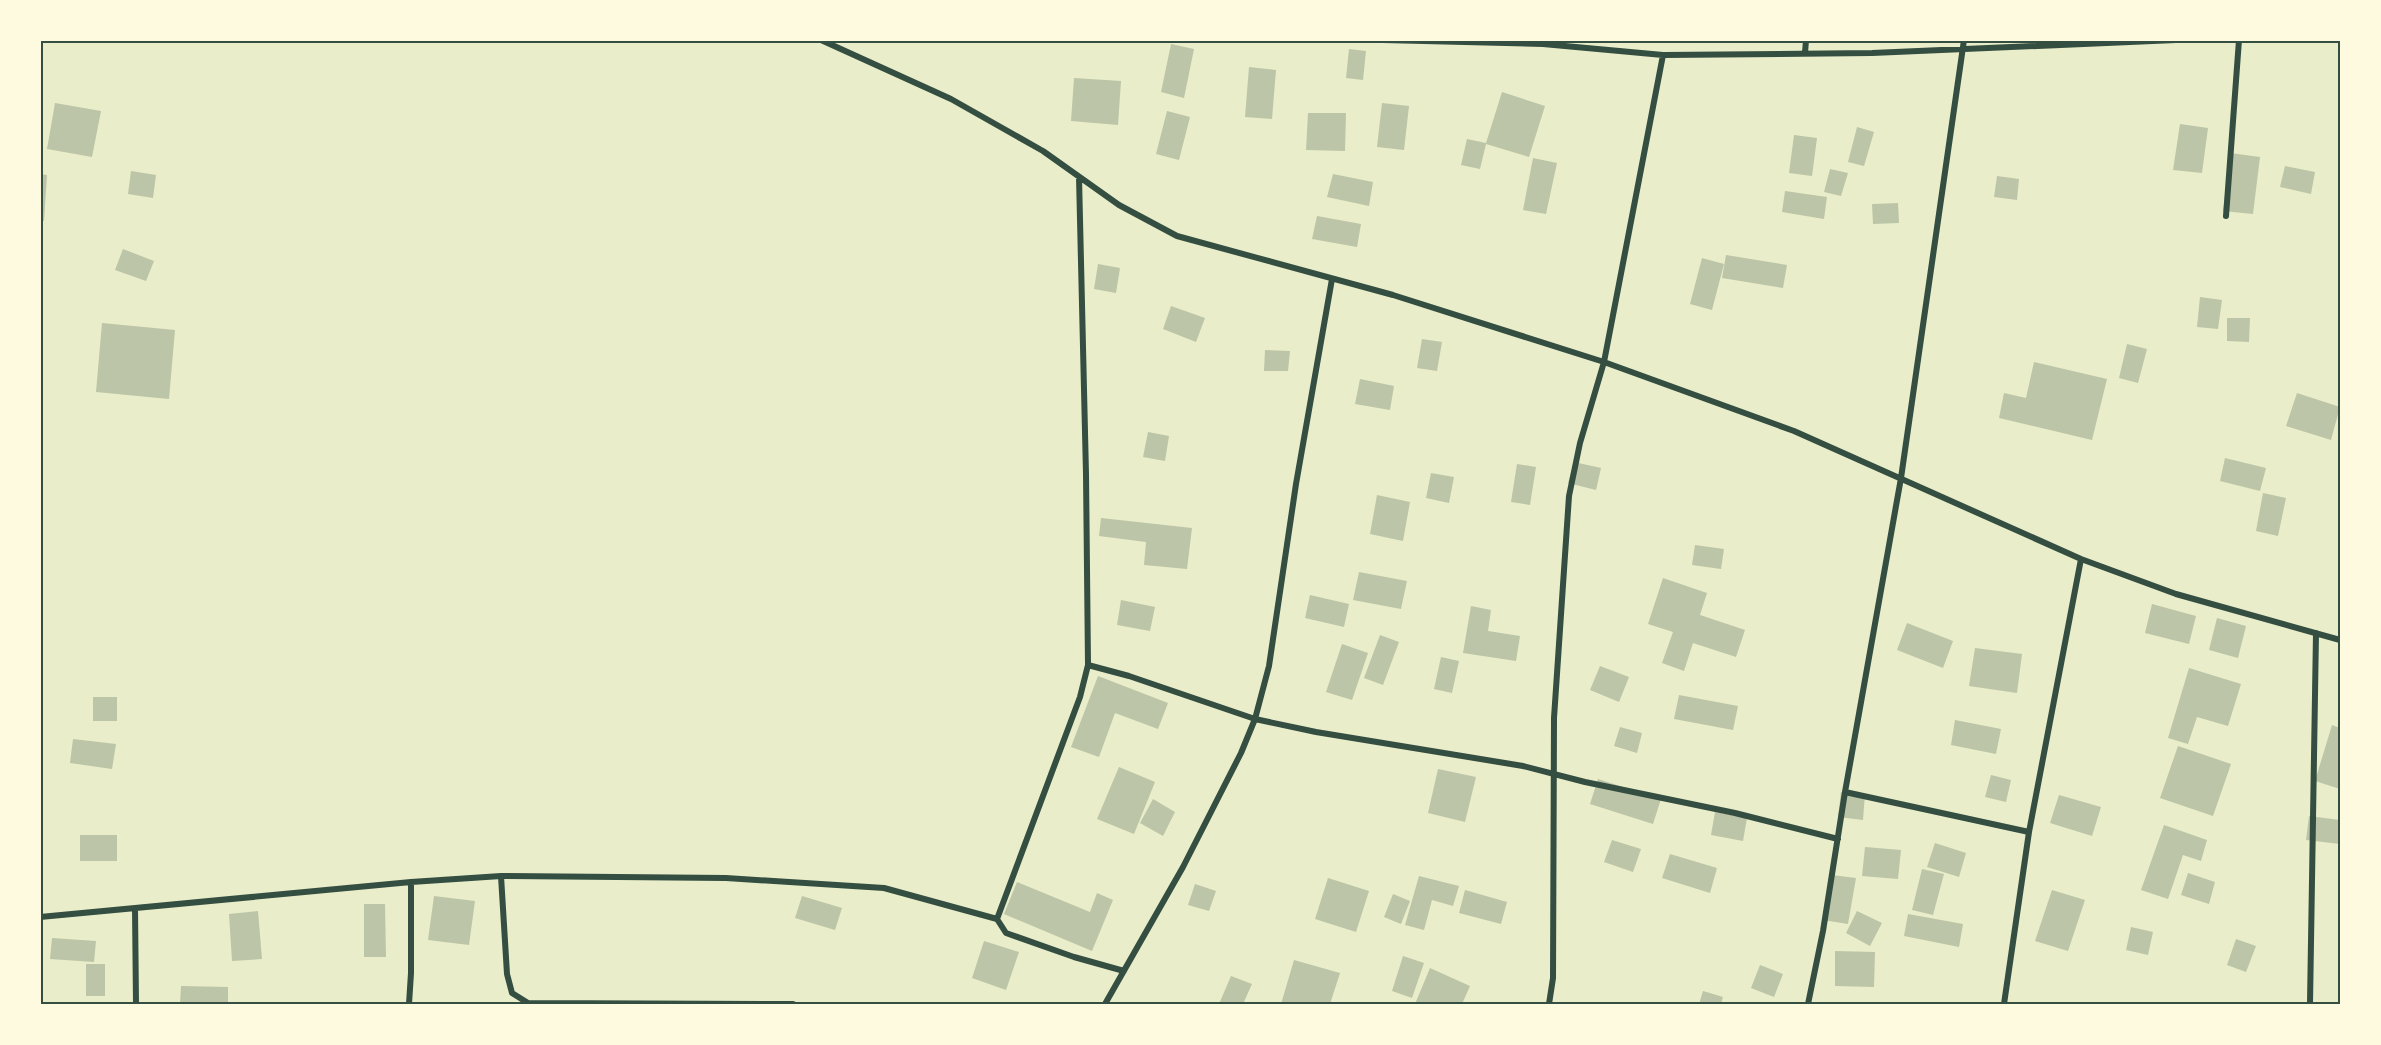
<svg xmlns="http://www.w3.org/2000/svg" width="2381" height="1045" viewBox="0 0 2381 1045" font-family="'PT Sans',sans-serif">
	<rect width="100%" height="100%" fill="#e9edc9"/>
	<path fill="#bcc5a7" d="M1171,44L1194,49L1184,98L1161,92Z
		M1349,49L1366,51L1363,80L1346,78Z
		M1249,67L1276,70L1272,119L1245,117Z
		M1074,78L1121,81L1118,125L1071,121Z
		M1502,92L1545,106L1529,157L1486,144L1480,169L1461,165L1467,139L1486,143Z
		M55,103L101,111L92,157L47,149Z
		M1382,103L1409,106L1404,150L1377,147Z
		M1167,111L1190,117L1179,160L1156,154Z
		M1308,113H1346L1345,151L1306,150Z
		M2180,124L2208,128L2202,173L2173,170Z
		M1857,127L1874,132L1864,166L1848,162Z
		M1794,135L1817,138L1812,176L1789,173Z
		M2230,153L2260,157L2253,214L2223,211Z
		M1533,158L1557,163L1546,214L1523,210Z
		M2285,166L2315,172L2311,194L2280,187Z
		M1830,169L1848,173L1841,196L1824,192Z
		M131,171L156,175L153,198L128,194Z
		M40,174L47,175L44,221H40Z
		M1333,174L1373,182L1369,206L1327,197Z
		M1997,176L2019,179L2017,200L1994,197Z
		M1785,191L1827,197L1824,219L1782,212Z
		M1898,203L1899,223L1873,224L1872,204Z
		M1317,216L1361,224L1357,247L1312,239Z
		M123,249L154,261L146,281L115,270Z
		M1726,255L1787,265L1783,288L1722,278Z
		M1702,258L1724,264L1712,310L1690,304Z
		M1098,264L1120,268L1116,293L1094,289Z
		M2200,297L2222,300L2218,329L2197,327Z
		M1171,306L1205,318L1196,342L1163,329Z
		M2227,318H2250L2249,342L2227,341Z
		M102,323L175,330L169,399L96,392Z
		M1422,339L1442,342L1437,371L1417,368Z
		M2127,344L2147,349L2138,383L2119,378Z
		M1265,350L1290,351L1288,371H1264Z
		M2034,362L2107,379L2092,440L1999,418L2004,393L2026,398Z
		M1360,379L1394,386L1390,410L1355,404Z
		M2297,393L2340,407L2331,440L2286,426Z
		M1148,432L1169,436L1165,461L1143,457Z
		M2225,458L2266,468L2260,491L2220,481Z
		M1574,462L1601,468L1596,490L1568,483Z
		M1517,464L1536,467L1530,505L1511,502Z
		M1431,473L1454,477L1449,503L1426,498Z
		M2263,493L2286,498L2278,536L2256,531Z
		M1377,495L1410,502L1403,541L1370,534Z
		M1101,518L1192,528L1187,569L1144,565L1146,542L1099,536Z
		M1695,545L1724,549L1721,569L1692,565Z
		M1359,572L1407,581L1401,609L1353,600Z
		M1663,578L1707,593L1700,615L1745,630L1736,657L1693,643L1684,671L1662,663L1673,632L1648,624Z
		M1310,595L1349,604L1344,627L1305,618Z
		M1121,600L1155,607L1150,631L1117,625Z
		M2152,604L2196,616L2189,644L2145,633Z
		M1471,606L1491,610L1488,631L1520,636L1516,661L1463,653Z
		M2217,618L2246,626L2238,658L2209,650Z
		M1907,623L1953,641L1943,668L1897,650Z
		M1380,635L1399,642L1383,685L1364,678Z
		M1342,644L1368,653L1352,700L1326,692Z
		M1975,648L2022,654L2017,693L1969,686Z
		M1441,657L1459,661L1452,693L1434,689Z
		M1600,666L1629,677L1619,702L1590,690Z
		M2189,668L2241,684L2228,726L2197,717L2188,744L2168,738Z
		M1098,676L1168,703L1158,729L1115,713L1099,757L1071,747Z
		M1679,695L1738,706L1733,730L1674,719Z
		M93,697H117V721H93Z
		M1955,720L2001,729L1996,754L1951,745Z
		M2332,725L2340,728V789L2315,781Z
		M1620,727L1642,733L1637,753L1614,746Z
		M73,739L116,744L112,769L70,763Z
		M2178,746L2231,764L2213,816L2160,798Z
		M1119,767L1155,782L1134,834L1097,819Z
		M1438,769L1476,777L1465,822L1428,813Z
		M1991,775L2011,780L2006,802L1985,797Z
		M1598,779L1661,799L1653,824L1590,804Z
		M1841,792L1865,794L1863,820L1838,817Z
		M2059,795L2101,807L2092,836L2050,823Z
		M1153,799L1175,812L1163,836L1140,823Z
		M1715,812L1747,818L1743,841L1711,835Z
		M2309,816L2340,820V844L2306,840Z
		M2164,825L2207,840L2201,861L2183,855L2168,899L2141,890Z
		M80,835H117V861H80Z
		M1612,840L1641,849L1633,872L1604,862Z
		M1935,843L1966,853L1959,877L1927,867Z
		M1865,847L1901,850L1898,879L1862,876Z
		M1670,854L1717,868L1710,893L1662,878Z
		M1922,869L1944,874L1933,915L1912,910Z
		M2188,873L2215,882L2209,904L2181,895Z
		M1832,875L1856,878L1848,924L1823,920Z
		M1419,876L1459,886L1453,906L1432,900L1424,930L1405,925Z
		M1328,878L1369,891L1356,932L1315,919Z
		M1017,882L1090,912L1097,893L1113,900L1092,951L1004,914Z
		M1195,884L1216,891L1209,911L1188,905Z
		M1465,890L1507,902L1501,924L1459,913Z
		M2052,890L2085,900L2068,951L2035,941Z
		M1393,894L1410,901L1401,924L1384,917Z
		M434,896L475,901L469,945L428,940Z
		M802,896L842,908L835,930L795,918Z
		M364,904H385L386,957H364Z
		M258,911L262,959L232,961L229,914Z
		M1857,911L1882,923L1870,946L1846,933Z
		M1908,914L1963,924L1959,947L1904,936Z
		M2131,927L2153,932L2148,955L2126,950Z
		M52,938L96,941L94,962L50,959Z
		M2236,939L2256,946L2246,972L2227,965Z
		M984,941L1019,952L1006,990L972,978Z
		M1835,951L1875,952L1874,987L1835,986Z
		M1403,956L1424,963L1412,998L1392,991Z
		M1294,960L1340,973L1330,1004H1281Z
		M86,964H105V996H86Z
		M1760,965L1783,974L1774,997L1751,988Z
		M1430,968L1470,986L1462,1004H1415Z
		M1231,976L1252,984L1243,1004H1219Z
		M181,986L228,987V1004H180Z
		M1703,991L1723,997L1721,1004H1699Z"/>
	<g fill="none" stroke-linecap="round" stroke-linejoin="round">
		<path stroke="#344e41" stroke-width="6" d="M821,40L951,99L1043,151L1119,205L1177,236L1393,295L1604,362L1794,431L2081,559L2176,594L2340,640
			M1383,40L1543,44L1663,55L1872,53L2176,40
			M1805,53L1806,40
			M2226,216L2239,40
			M1088,665L1129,676L1255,719L1316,732L1523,766L1585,782L1735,813L1838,839
			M1845,792L2029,832
			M501,876L507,974L512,993L528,1003L793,1004
			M135,908L136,1004
			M40,917L411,882L501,876L726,878L884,888L997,919L1080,697L1088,665L1086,474L1079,177
			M997,919L1006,933L1074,957L1124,971
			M409,1004L411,973V882
			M1105,1004L1183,867L1241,753L1255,719L1269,666L1296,484L1332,279
			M1549,1004L1553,978L1554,718L1569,496L1580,443L1604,362L1663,55
			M1808,1004L1823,931L1845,792L1901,478L1964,40
			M2004,1004L2029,832L2081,559
			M2310,1004L2316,633"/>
	</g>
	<rect width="2381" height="1045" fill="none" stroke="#fefae0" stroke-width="84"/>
	<rect x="42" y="42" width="2297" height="961" fill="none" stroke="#344e41" stroke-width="2"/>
</svg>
